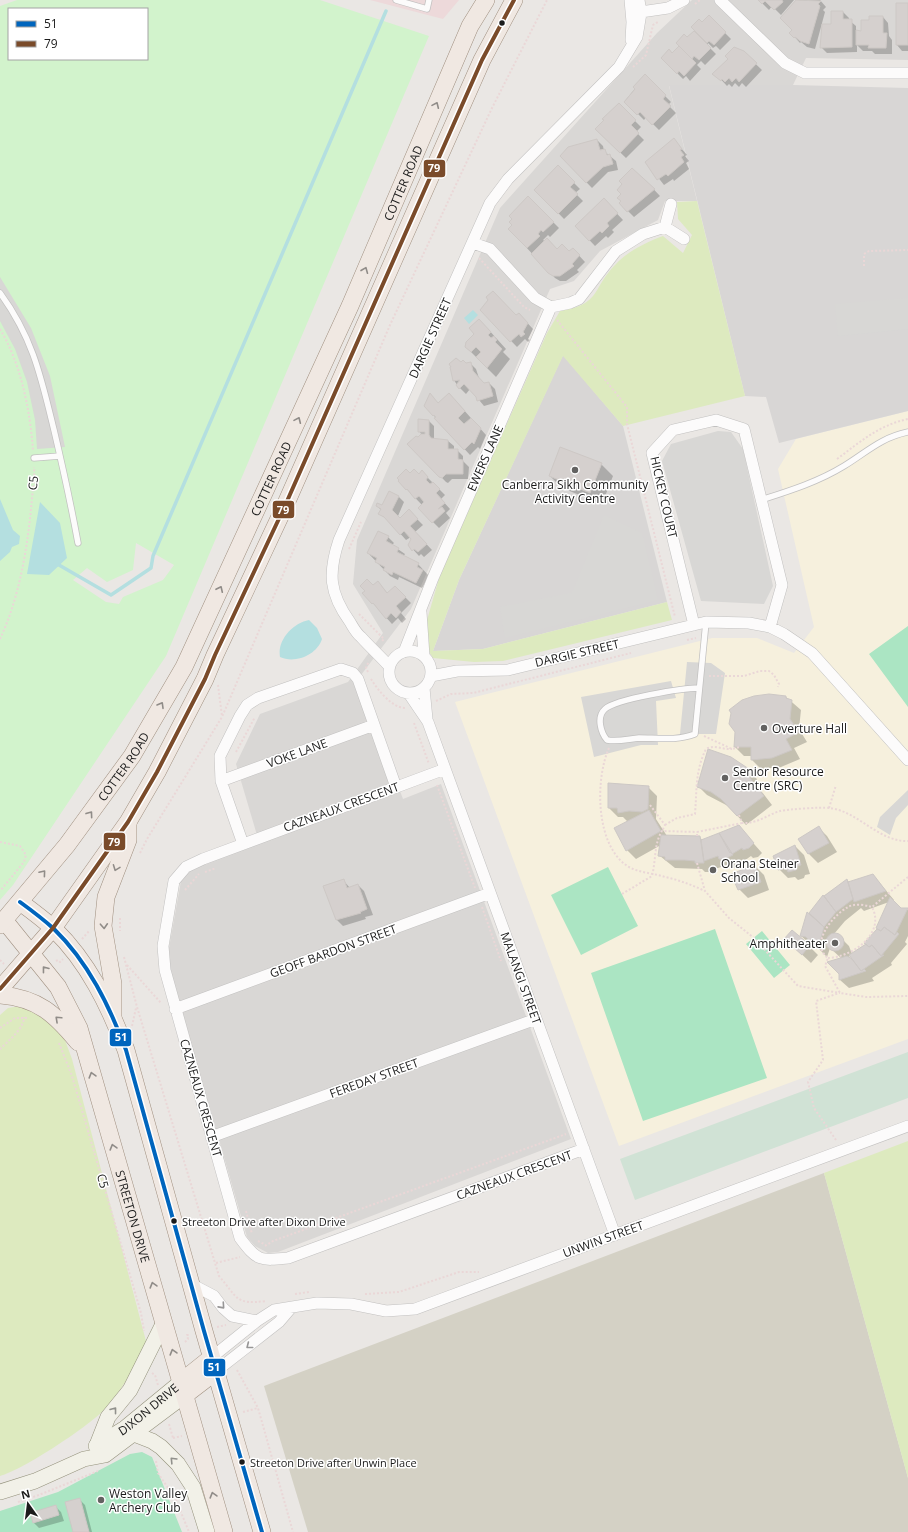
<svg xmlns="http://www.w3.org/2000/svg" width="908" height="1532" viewBox="0 0 908 1532" font-family="'Open Sans',sans-serif">
	<rect width="100%" height="100%" fill="#eae7e4"/>
	<path fill="#d9d7d5" d="M692,0H908V60L806,58L793,85L669,86L697,201H665L658,220L600,251L574,281L550,289L411,609L358,679L403,799L441,784L571,1139L278,1252L268,1253L255,1246L247,1237L167,959L181,881L193,867L259,842L236,764L260,714L348,682L383,633L353,584L357,540L500,208L657,33Z"/>
	<path fill="#edd9da" d="M370,0H459L443,19Z"/>
	<path fill="#f6f0dd" d="M908,411V1039L619,1146L455,702L712,638H757L794,653L814,627L778,469L796,439Z"/>
	<path fill="#d8d6d5" d="M669,85H793L908,88V411L779,443L766,397L745,396Z
		M563,355L623,426L667,602L483,649L433,651L459,580Z"/>
	<path fill="#d4d1c5" d="M824,1173L908,1478V1532H308L264,1386Z"/>
	<path fill="#ddeabf" d="M697,201L745,396L623,426L563,356L459,580L433,651L483,649L667,602L672,620L503,661L474,662L433,658L426,647L427,620L440,575L547,333L560,311C602,304 591,289 616,264C628,251 647,242 663,236L683,253L692,235L678,219L677,202Z
		M20,1006L42,1017L62,1032L72,1059L147,1345C135,1366 123,1388 107,1407C91,1425 23,1470 0,1476V1015L8,1008Z
		M908,1141V1478L824,1173Z"/>
	<path fill="#d0e2d5" d="M908,1052V1098L635,1200L620,1159Z"/>
	<path fill="#d2f3cc" fill-rule="evenodd" d="M17,0H320L429,36L166,656L13,885L0,900V6ZM9,9H147V59H9ZM136,543L174,565L163,580L123,597L119,604L106,602L73,580L87,568L107,582L133,570Z"/>
	<path fill="#abe5c3" d="M908,626V707L869,654Z
		M608,867L638,926L581,955L551,895Z
		M715,929L767,1078L643,1121L591,973Z
		M762,931L790,965L774,978L746,944Z
		M142,1452L152,1457L182,1532H0V1511L58,1492L130,1454Z"/>
	<path fill="#d8d7d5" d="M0,277L31,328L50,376L65,447L37,449L35,420L27,382L15,349L0,321Z
		M908,298V329L838,336L835,304Z
		M718,431L731,432L743,449L773,586L764,604L701,601L662,461L671,444Z
		M604,515L642,533L658,600L505,638L500,607L572,593Z
		M687,662L711,663L725,673L716,734H680Z
		M671,681L676,698L656,701L658,745H641L594,757L581,697Z
		M908,790V805L896,818L890,835L877,827L880,817Z"/>
	<path fill="#b4dfe0" d="M473,310L478,315L469,324L464,318Z
		M0,499L13,530L20,536L19,544L12,547L10,552L0,561Z
		M40,502L60,523L67,558L49,575L27,574Z
		M309,620L317,628L322,639C317,655 295,664 280,657C277,640 293,623 309,620Z"/>
	<path fill="#0003" fill-rule="evenodd" d="M759,0H794L781,15L772,6L769,10Z
		M798,0H820L826,7L823,10L825,12L815,49L807,47L801,42L800,43L791,33L793,30L781,18Z
		M908,4V51H902L897,45Z
		M843,12L849,18V20L856,26V31L862,32L870,21L883,17L888,23L889,36L892,40V54H875L872,51H863L857,45V52L827,53L821,47L832,25Z
		M709,17L731,39L720,50L716,46L713,48L708,43L707,45L716,54L705,65L701,61L697,65L701,69L690,81L686,76L683,79L662,58L672,54Z
		M741,50L762,70L746,87L742,83L739,87L735,83L732,87L729,84L727,86L715,73Z
		M645,76L671,102L668,105L676,113L659,130L646,117L644,120L625,101Z
		M619,105L641,127L636,132L644,140L626,158L596,129Z
		M597,140L603,146L604,151L616,161L618,170L608,172L592,188L561,156Z
		M674,140L687,155L685,156L689,161L686,163L689,169L674,181L673,179L664,185L646,162Z
		M558,167L580,189L575,193L583,201L564,219L536,190Z
		M642,177L660,196L634,217L620,203L622,201V194Z
		M528,197L559,228L550,237L548,235L543,240L557,250L569,252L573,249L585,262L577,270L579,272L566,281H560L555,278L509,229L513,225Z
		M604,200L623,220L612,230L614,232L608,238L606,236L595,246L576,226Z
		M481,310L516,316L519,314L533,329L528,339L530,340L528,342L525,339L517,347Z
		M488,329L506,349L503,352L510,359L496,377L466,347Z
		M470,363L476,369L479,378L484,384L489,383L495,389L498,402L484,406L470,389L466,394L457,385L454,380L461,364Z
		M455,400L486,435L480,449L478,447L470,455L425,406Z
		M429,421L434,426V439L448,441L454,446V450H457L463,456V461L469,467L468,479H452L448,483L446,482L409,444L422,435L419,431Z
		M601,464L613,476L602,504L562,488L550,476Z
		M422,472L445,495L441,499L450,509L446,513L450,518L439,528L419,508L422,505L399,481L410,474L419,475Z
		M398,496L404,502L398,516L400,519L409,511L423,525L415,532L432,550L424,557L421,554L419,556L409,545L413,539L411,537L406,540L389,521L380,514L381,510L377,506L383,507Z
		M388,537L394,543L392,545L405,554L403,557L418,564L429,576L422,588L399,577L398,580L390,576L368,553Z
		M378,582L388,594L401,593L411,603L401,613L406,619L402,623L398,618L392,624L364,593Z
		M786,697L801,710L799,729L807,742L794,748L800,759L781,767L761,769L752,760V756H744L735,747Z
		M748,770L757,779L755,783L772,805L746,825L728,806L707,795L698,786Z
		M648,787L657,796L656,819L667,836L700,837L702,840L747,836L762,853L758,857L753,858L751,856L734,868L729,867L727,865L712,870L713,872H705L702,869L675,868L660,856L661,845L636,859L627,850L628,822L623,817H618L609,808Z
		M818,827L827,836L837,852L818,863L809,854L800,839Z
		M795,846L804,855L810,874L805,875L804,878L798,880L795,877L788,878L779,869Z
		M755,866L764,875L769,890L748,898L739,889Z
		M873,875L894,900L893,901L901,909L908,910V936L905,942L907,944L891,963L892,965L872,978L874,981L849,988L840,980L842,959L830,948L827,957L815,945H808L818,955L811,963L795,948L808,942L801,936L809,915L824,896L847,880L850,883ZM889,902L878,929L866,943L867,944L852,954L849,946L840,937L834,934L845,921L861,908L864,911ZM850,956L855,962L847,958Z
		M343,880L350,888L358,885L364,891L373,915L365,917L366,919L343,926L337,920L325,886Z
		M79,1499L85,1505L92,1532H75Z
		M55,1506L61,1512L64,1521L39,1528L34,1523Z"/>
	<g fill="none" stroke-linecap="round" stroke-linejoin="round">
		<path stroke="#b4dfe0" stroke-width="3.5" d="M59,565L111,595L151,568L153,556L386,11"/>
	</g>
	<path fill="#d5d0ce" stroke="#cdc8c5" d="M758,0H782L783,2L774,10L765,1L762,4Z
		M796,0L821,1L818,4L820,6L809,44L800,41L795,37L794,38L789,33L792,30L780,18Z
		M896,3H908V45H896Z
		M831,11H843V19H852V47L820,48L822,24H831Z
		M709,15L726,32L714,45L709,41L707,43L691,27L699,19L702,22Z
		M869,16H883V33H887L886,48H868L869,45H856V30L861,31V20H869Z
		M694,31L711,48L699,60L694,56L692,59L676,43L684,34L687,37Z
		M679,46L696,63L684,76L679,71L677,74L661,58L669,49L672,53Z
		M734,47L744,51L757,63L739,82L736,78L732,82L729,78L725,82L722,79L721,81L712,74L728,59L725,56Z
		M645,74L666,95L663,99L671,106L652,125L640,112L637,115L624,102L635,89L633,87Z
		M619,103L636,120L631,125L639,133L620,153L595,129L604,120L602,119Z
		M674,138L682,149L680,150L684,155L681,157L684,162L668,176L666,174L657,180L645,162Z
		M597,139L600,150L605,149L607,155L610,154L613,164L603,167L586,183L560,156L568,147Z
		M558,165L575,182L570,187L578,194L558,214L534,190Z
		M632,168L655,189L627,212L619,203L621,201L617,198L621,194L617,190L622,184L619,181Z
		M528,196L554,222L543,232L541,230L538,234L540,236L527,248L508,229L512,225L509,222L512,219L509,216Z
		M604,198L618,213L607,223L609,226L602,233L600,231L589,241L575,226Z
		M547,238L557,249L562,244L569,251L573,248L580,255L572,264L574,266L560,276H553L548,273L531,254Z
		M493,291L516,315L519,313L528,323L523,332L525,334L521,337L519,334L510,342L480,310L488,300L486,297Z
		M479,319L491,332L488,335L491,338L494,336L497,340L495,342L502,349L487,368L476,357L481,352L476,347L471,352L465,347L466,342L474,334L469,328Z
		M456,358L461,362L463,360L466,363L471,362L473,371L484,383L489,382L493,396L477,401L476,397L464,384L459,389L456,385L460,380L453,381L450,367H451L449,364Z
		M430,393L438,403L449,393L465,411L458,418L464,424L471,418L481,428L474,444L472,442L464,450L434,418L436,417L434,415L433,416L424,406Z
		M418,419L429,420V435L431,438L448,440V449H458V459L463,460V474H446L442,478L439,477L407,444L416,436L418,437L421,434H425V432H418Z
		M560,447L602,463L590,493L549,476Z
		M406,469L410,473L414,469L419,474L422,470L428,477L426,480L430,484L433,482L440,489L436,493L445,503L438,509L442,507L445,511L432,523L418,508L424,502L419,496L415,499L407,489L406,490L398,481L399,480L397,478Z
		M389,491L399,496L392,510L400,518L409,509L418,519L410,526L427,544L418,552L414,549L412,551L408,545L411,539L404,531L400,535L384,517L378,514L381,509L376,506L377,503L382,505Z
		M378,531L389,536L386,541L399,548L397,552L419,563L417,567L423,570L416,583L393,572L392,575L383,570L385,567L375,562L377,558L367,553Z
		M367,579L373,585L378,581L387,593L395,586L406,597L396,606L401,612L396,618L391,613L386,619L373,603L372,604L362,593L365,591L360,586Z
		M769,694L786,696V698L792,700L790,719L799,732L786,739L792,750L772,758L751,760V747H734L735,732L729,724L731,713L729,710L742,700L754,696Z
		M708,749L731,757L749,769L746,773L764,796L737,816L721,799L711,792L697,787Z
		M608,783L649,786L648,809L642,812L629,811L618,813L617,808H608Z
		M649,810L661,831L626,851L614,828Z
		M739,825L754,843L749,848L743,850L742,848L732,854L731,852L730,853L719,833Z
		M819,826L829,843L808,854L798,839Z
		M719,833L733,855L725,859H719L718,856L704,861L701,840Z
		M661,835L700,836L704,863H695V861L684,860H665V857L658,856Z
		M795,845L801,865L796,866V870L788,872L786,868L778,870L773,856Z
		M755,865L761,882L738,890L731,874Z
		M873,874L886,891L854,902L848,882Z
		M344,879L347,888L358,884L367,909L360,912L361,913L336,920L323,886Z
		M847,879L853,899L836,912L824,896Z
		M823,895L836,912L824,927L809,913Z
		M890,897L901,908H908L895,935L884,927L881,931L876,928Z
		M807,912L824,927L818,949L806,937L800,936Z
		M884,927L895,935L897,932L899,934L881,956L872,945L869,947L864,943L877,929L881,931Z
		M792,930L810,945L802,955L784,939Z
		M826 942a9 9 0 1 1 18 0a9 9 0 1 1-18 0Z
		M866,944L869,947L872,945L881,956L884,955L861,971L849,955Z
		M847,956L852,959L861,971L864,969L866,971L839,980V974L827,962Z
		M80,1498L89,1532H73L65,1502Z
		M56,1505L59,1515L33,1523L30,1513Z"/>
	<g fill="none" stroke-linecap="round" stroke-linejoin="round">
		<g stroke="#c2c1c0" stroke-width="7">
			<path id="lane" d="M396,0L427,9L429,0
				M0,293C33,338 41,377 54,430C63,468 71,505 78,543
				M34,458L60,456
				M761,500C789,491 818,482 844,466C867,452 880,438 908,432
				M699,688C683,688 616,699 605,709C596,717 601,733 607,740C618,742 628,739 639,738C657,738 677,741 695,734L706,622"/>
		</g>
		<g stroke="#c2c1c0" stroke-width="12">
			<path id="street" d="M630,0L632,22L631,40
				M720,0L785,63L805,73H908
				M634,13L668,8L684,0
				M665,227L671,204
				M473,243L490,249L535,298L551,307L570,303L579,299L616,251L643,234L665,227L684,239
				M421,612L424,656
				M694,625L652,453L673,430L716,420L744,429L782,585L770,627
				M389 672a21 21 0 1 1 42 0a21 21 0 1 1-42 0Z
				M404,652L433,578L551,307
				M389,666C380,656 370,647 361,637C356,633 353,627 350,622C329,593 328,573 339,540L490,203L508,179L619,67L637,37L641,13L639,0
				M431,676L457,671L508,670L706,622L749,623L770,627L784,634L812,653L908,760
				M424,688L427,719
				M409,694L428,722L615,1235
				M445,769L203,859L186,867L174,881L163,946L165,970L240,1238C257,1261 260,1261 288,1258L584,1149
				M221,781L374,725
				M243,844L221,781L220,756L240,716L247,705L258,698L341,669L353,673L358,679L396,787
				M175,1009L490,893
				M211,1137L536,1019
				M191,1284L214,1296L223,1308L232,1316L257,1321
				M211,1358L257,1321L274,1310L317,1303L351,1304L386,1311L415,1309L908,1126
				M215,1372L279,1322L291,1308"/>
		</g>
		<g stroke="#94927c" stroke-width="16">
			<g id="secondary">
				<path d="M134,1434L152,1441L161,1447L178,1464L193,1487L207,1532"/>
				<path d="M97,1445L108,1417L130,1390L164,1322"/>
				<path id="s1" d="M96,1446L125,1428L181,1382"/>
				<path d="M0,1492L35,1481L84,1459L105,1455L185,1395"/>
			</g>
		</g>
		<g stroke="#a09080" stroke-width="18">
			<g id="primary">
				<path d="M20,902C31,910 43,919 54,929C88,962 109,1005 126,1050L204,1331L262,1532"/>
				<path id="s2" d="M4,920L58,987L79,1028L224,1532"/>
				<path id="s3" d="M0,925L67,845L132,756L184,667L350,306L470,26L486,0"/>
				<path d="M0,989L53,928L128,822L157,772L205,679L215,655L284,508L482,60L514,0"/>
				<path d="M0,995C38,998 55,1014 78,1042"/>
				<path d="M113,1015V984L103,926L106,897L128,840V824"/>
				<path d="M181,1382L211,1358"/>
				<path d="M185,1395L215,1372"/>
			</g>
		</g>
		<path stroke="#ead7d7" stroke-width="2" stroke-dasharray="2 2" stroke-linecap="butt" d="M695,4L700,0
			M633,67L646,55L653,25L658,22
			M479,258L524,307L530,310
			M864,266V254L869,251L908,250
			M557,320L627,407V424L675,617
			M0,329C21,364 30,410 33,450
			M837,459C860,442 879,425 908,419
			M349,549L361,522
			M359,614L384,639L381,642
			M0,639C20,596 28,545 32,498C33,488 35,477 34,467
			M687,640L696,638
			M368,672L366,668L369,661
			M709,676H744L760,671H769L774,675L779,684L778,687
			M371,679C377,689 392,708 405,708
			M218,685L222,716
			M436,701L451,694L473,693L631,653
			M414,723L429,764
			M704,736L732,749L740,747
			M609,748C595,779 595,847 629,867C640,873 653,873 665,877C679,880 692,885 705,891
			M236,752L255,717
			M437,785L475,888
			M650,805L665,825L662,831
			M829,808L836,785
			M739,815L742,823C757,824 767,815 780,811C790,809 820,807 830,808C859,812 879,842 908,841
			M665,825L677,818L695,814C697,790 695,771 706,749C715,744 722,750 732,749
			M697,836V832L742,823
			M0,842L20,846L26,855L24,862L0,891
			M140,853L147,839L222,717L390,325L492,108L547,0
			M697,863L705,891L729,918L754,938L798,986L840,993
			M205,872L216,868
			M908,877L872,907C865,905 855,903 848,907C833,915 809,944 828,958L825,966L840,993L866,997L908,996
			M185,890L199,874
			M622,894L652,876C656,861 654,843 662,831L697,832
			M482,907L501,961
			M120,918V931
			M82,939L90,930
			M124,957L137,1007L219,1276C238,1298 235,1305 266,1301
			M828,958C852,957 886,934 872,907
			M0,960L4,964
			M56,961L58,960L60,962L63,959
			M127,965L161,1003
			M132,1026L136,1008
			M0,1028L15,1018H29
			M59,1043L72,1076L141,1313L144,1331
			M0,1049C8,1041 24,1029 24,1017
			M836,1140L814,1108L808,1082L823,1060L816,1001L839,993
			M246,1211L252,1234
			M258,1241L266,1245
			M265,1246L273,1241L566,1134
			M216,1263L240,1257
			M295,1294L309,1292
			M365,1294L399,1292L459,1272H479
			M217,1327L226,1325
			M185,1342L188,1339L187,1335H190
			M237,1370L258,1408L293,1532
			M152,1373L155,1375L158,1385
			M243,1412L258,1408
			M169,1424L173,1438
			M173,1438L182,1436
			M156,1461L158,1473L176,1500L189,1532
			M18,1502L39,1495L98,1471"/>
		<use href="#lane" stroke="#fcfbfb" stroke-width="5.5"/>
		<use href="#street" stroke="#fcfbfb" stroke-width="11"/>
		<use href="#secondary" stroke="#f2f1e8" stroke-width="15"/>
		<use href="#primary" stroke="#f0e8e2" stroke-width="17"/>
		<g stroke="#fff" stroke-width="7">
			<path id="bus-1" d="M20,902C31,910 43,919 54,929C88,962 109,1005 126,1050L204,1331L262,1532"/>
		</g>
		<g stroke="#fff" stroke-width="7">
			<path id="bus-2" d="M0,989L53,928L128,822L157,772L205,679L215,655L284,508L482,60L514,0"/>
		</g>
		<use href="#bus-1" stroke="#0065bd" stroke-width="4"/>
		<use href="#bus-2" stroke="#7a4b2a" stroke-width="4"/>
	</g>
	<defs><path id="oneway-chevron" d="M-2-3.5L2.5 0L-2 3.5" fill="none" stroke-width="1.6" stroke-linecap="round" stroke-linejoin="round"/></defs>
	<g stroke="#908c88">
		<use href="#oneway-chevron" transform="translate(436 105) rotate(-66)"/>
		<use href="#oneway-chevron" transform="translate(365 270) rotate(-68)"/>
		<use href="#oneway-chevron" transform="translate(298 420) rotate(-66)"/>
		<use href="#oneway-chevron" transform="translate(220 589) rotate(-65)"/>
		<use href="#oneway-chevron" transform="translate(161 705) rotate(-60)"/>
		<use href="#oneway-chevron" transform="translate(90 814) rotate(-54)"/>
		<use href="#oneway-chevron" transform="translate(116 868) rotate(111)"/>
		<use href="#oneway-chevron" transform="translate(43 873) rotate(-50)"/>
		<use href="#oneway-chevron" transform="translate(104 926) rotate(87)"/>
		<use href="#oneway-chevron" transform="translate(45 969) rotate(-128)"/>
		<use href="#oneway-chevron" transform="translate(58 1019) rotate(-137)"/>
		<use href="#oneway-chevron" transform="translate(92 1075) rotate(-106)"/>
		<use href="#oneway-chevron" transform="translate(113 1147) rotate(-106)"/>
		<use href="#oneway-chevron" transform="translate(153 1285) rotate(-106)"/>
		<use href="#oneway-chevron" transform="translate(173 1352) rotate(-106)"/>
		<use href="#oneway-chevron" transform="translate(213 1495) rotate(-106)"/>
	</g>
	<g stroke="#979696">
		<use href="#oneway-chevron" transform="translate(222 1306) rotate(48)"/>
		<use href="#oneway-chevron" transform="translate(249 1346) rotate(142)"/>
	</g>
	<g stroke="#91918c">
		<use href="#oneway-chevron" transform="translate(114 1410) rotate(-52)"/>
		<use href="#oneway-chevron" transform="translate(173 1460) rotate(-134)"/>
	</g>
	<g fill="#1b1b1b" stroke="#fff" stroke-width="1.5">
		<circle cx="502" cy="23" r="3.5"/>
		<circle cx="174" cy="1221" r="3.5"/>
		<circle cx="242" cy="1462" r="3.5"/>
	</g>
	<g fill="#636261" stroke="#fff" stroke-width="1.5">
		<circle cx="575" cy="470" r="4"/>
		<circle cx="764" cy="728" r="4"/>
		<circle cx="725" cy="778" r="4"/>
		<circle cx="713" cy="870" r="4"/>
		<circle cx="835" cy="943" r="4"/>
		<circle cx="101" cy="1500" r="4"/>
	</g>
	<g text-anchor="middle" dominant-baseline="central" stroke-width="3" stroke-linejoin="round" paint-order="stroke">
		<g font-size="11" fill="#1b1b1b" stroke="#fff" text-anchor="start">
			<text x="182" y="1221">Streeton Drive after Dixon Drive</text>
			<text x="250" y="1462">Streeton Drive after Unwin Place</text>
		</g>
		<g font-size="12" fill="#1b1b1b" stroke="#fff">
			<text stroke="none"><textPath href="#s3" startOffset="849">COTTER ROAD</textPath></text>
			<text transform="translate(430 338) rotate(-66)">DARGIE STREET</text>
			<text transform="translate(485 458) rotate(-66)">EWERS LANE</text>
			<text stroke="none"><textPath href="#s3" startOffset="525">COTTER ROAD</textPath></text>
			<text transform="translate(33 483) rotate(-85)">C5</text>
			<text transform="translate(664 497) rotate(77)">HICKEY COURT</text>
			<text transform="translate(577 653) rotate(-13)">DARGIE STREET</text>
			<text transform="translate(297 753) rotate(-20)">VOKE LANE</text>
			<text stroke="none"><textPath href="#s3" startOffset="201">COTTER ROAD</textPath></text>
			<text transform="translate(341 807) rotate(-20)">CAZNEAUX CRESCENT</text>
			<text transform="translate(333 951) rotate(-20)">GEOFF BARDON STREET</text>
			<text transform="translate(521 978) rotate(70)">MALANGI STREET</text>
			<text transform="translate(374 1078) rotate(-20)">FEREDAY STREET</text>
			<text transform="translate(201 1098) rotate(74)">CAZNEAUX CRESCENT</text>
			<text transform="translate(514 1175) rotate(-20)">CAZNEAUX CRESCENT</text>
			<text transform="translate(103 1181) rotate(74)">C5</text>
			<text stroke="none"><textPath href="#s2" startOffset="328">STREETON DRIVE</textPath></text>
			<text transform="translate(603 1239) rotate(-20)">UNWIN STREET</text>
			<text stroke="none"><textPath href="#s1" startOffset="64">DIXON DRIVE</textPath></text>
		</g>
		<g font-size="12" fill="#1b1b1b" stroke="#fff" text-anchor="start">
			<text x="575" y="484" text-anchor="middle">Canberra Sikh Community<tspan x="575" dy="14">Activity Centre</tspan></text>
			<text x="772" y="728">Overture Hall</text>
			<text x="733" y="771">Senior Resource<tspan x="733" dy="14">Centre (SRC)</tspan></text>
			<text x="721" y="863">Orana Steiner<tspan x="721" dy="14">School</tspan></text>
			<text x="827" y="943" text-anchor="end">Amphitheater</text>
			<text x="109" y="1493">Weston Valley<tspan x="109" dy="14">Archery Club</tspan></text>
		</g>
	</g>
	<g stroke="#fff" stroke-width="1.5">
		<rect x="423" y="159" width="23" height="19" rx="4" fill="#7a4b2a"/>
		<rect x="272" y="500" width="23" height="19" rx="4" fill="#7a4b2a"/>
		<rect x="103" y="832" width="23" height="19" rx="4" fill="#7a4b2a"/>
		<rect x="109" y="1028" width="23" height="19" rx="4" fill="#0065bd"/>
		<rect x="203" y="1358" width="23" height="19" rx="4" fill="#0065bd"/>
	</g>
	<g font-size="11" text-anchor="middle" font-weight="bold" fill="#fff">
		<text x="434" y="172">79</text>
		<text x="283" y="514">79</text>
		<text x="114" y="846">79</text>
		<text x="121" y="1041">51</text>
		<text x="214" y="1371">51</text>
	</g>
	<rect x="8" y="8" width="140" height="52" fill="#ffffff" stroke="#a4a4a4"/>
	<rect x="16" y="21" width="20" height="6" fill="#0065bd" stroke="#a4a4a4"/>
	<text x="44" y="28" font-size="12" fill="#1b1b1b">51</text>
	<rect x="16" y="41" width="20" height="6" fill="#7a4b2a" stroke="#a4a4a4"/>
	<text x="44" y="48" font-size="12" fill="#1b1b1b">79</text>
	<g transform="translate(28 1504) rotate(346)" stroke="#ffffff" stroke-width="3" paint-order="stroke">
	<path d="M0-3L7 15L0 10L-7 15Z" fill="#1b1b1b"/>
	<text y="-6" font-size="11" font-weight="bold" text-anchor="middle" fill="#1b1b1b">N</text>
	</g>
</svg>
